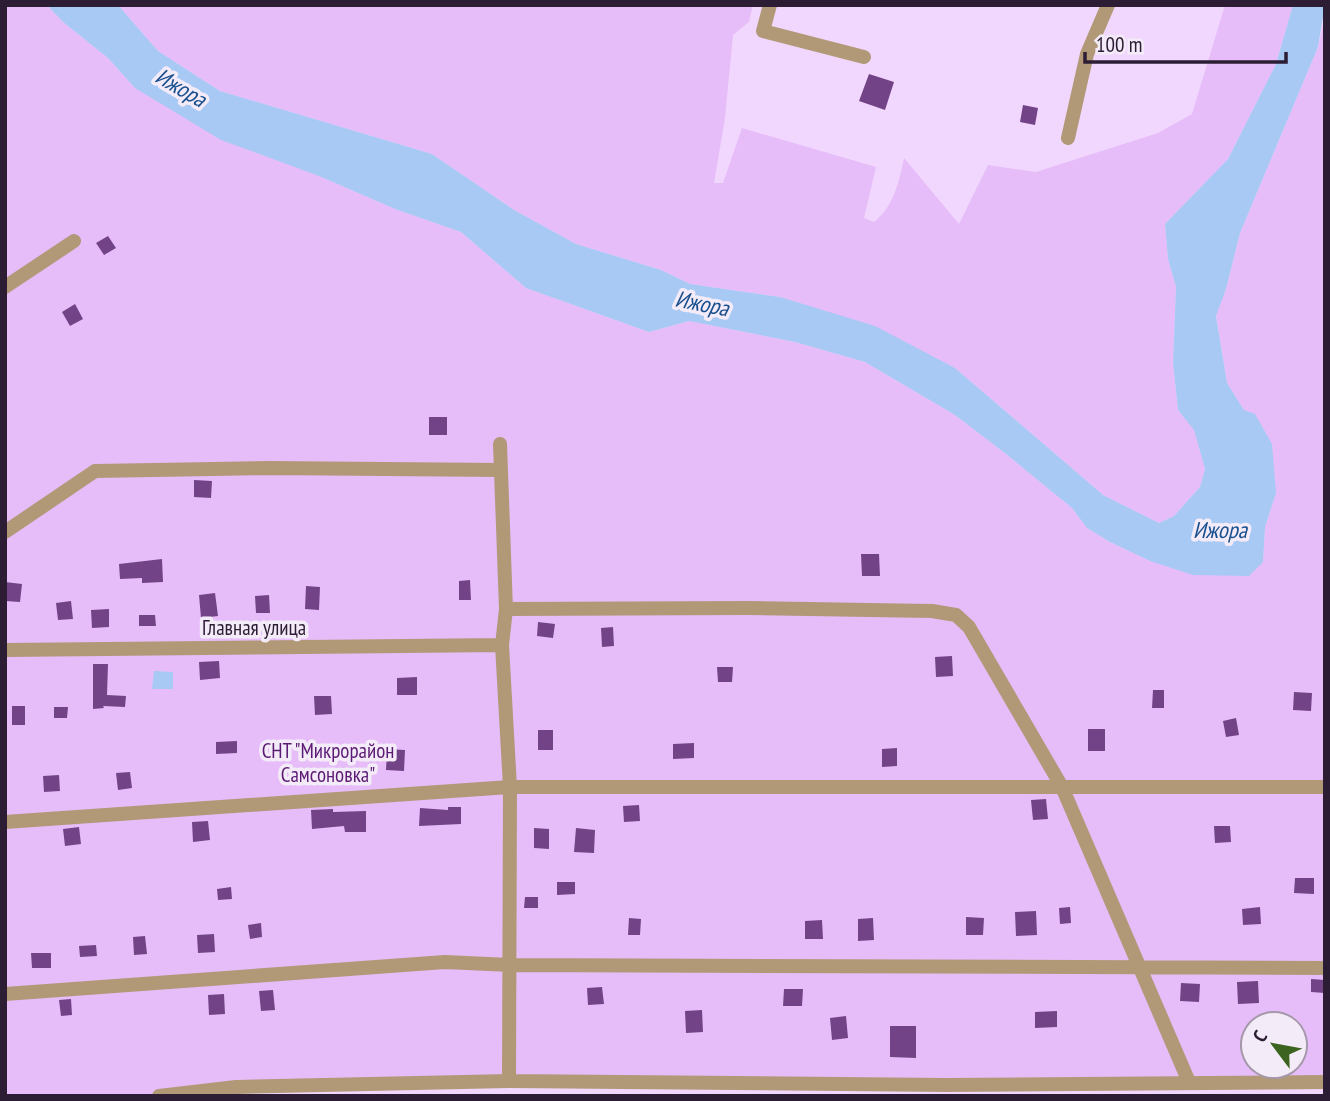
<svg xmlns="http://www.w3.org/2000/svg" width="1330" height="1101" viewBox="0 0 1330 1101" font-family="'PT Sans Narrow',sans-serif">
	<rect width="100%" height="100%" fill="#f1d7fd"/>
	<path fill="#e6bdf9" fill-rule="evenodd" d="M5,5H47L63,22L108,58L135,88L319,176L395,209L461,232L526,288L649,332L689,321L795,342L865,362L955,415L1006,454L1072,508L1087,528L1110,542L1150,561L1263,562L1265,527L1276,493L1244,410L1227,383L1216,315L1226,289L1240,233L1318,47L1325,16V1082L509,1081L159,1096H5ZM1253,1024H1295V1066H1253Z
		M118,5H753L749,22L733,35L725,118L714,183H723L742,128L876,167L864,218L874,222C894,206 899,182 904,158L959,224L988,165L1036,172L1158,133L1192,114L1225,5H1293L1276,64L1228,159L1165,224L1168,259L1176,287L1173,363L1178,410L1194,429L1205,469L1200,487L1174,516L1159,523L1103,495L955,368L780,297L690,284L661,270L576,244L514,210L432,154L220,91L158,51Z"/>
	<path fill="#a7c9f4" d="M47,5H118L158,51L220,91L432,154L514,210L576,244L661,270L690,284L780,297L875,326L955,368L1103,495L1159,523L1174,516L1200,487L1205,469L1194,430L1178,410L1173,363L1176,287L1168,259L1165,224L1228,159L1276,64L1293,5H1325L1318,47L1240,233L1226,289L1216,316L1227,383L1244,410L1255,414L1272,444L1276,493L1265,527L1263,562L1249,576L1193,575L1150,561L1110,542L1087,528L1072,508L1006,454L955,415L865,362L795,342L689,321L649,332L526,288L461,232L395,209L319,176L221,140L135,88L108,58L63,22Z
		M154,671L173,672V689H152Z"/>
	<path fill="#734388" d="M869,74L894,82L885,110L859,101Z
		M1023,105L1038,108L1035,125L1020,122Z
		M108,236L116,248L104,255L96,243Z
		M75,304L83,319L70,326L62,312Z
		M429,417H447V435H429Z
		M194,480L212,481L211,498L194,497Z
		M861,554H879L880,576H862Z
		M162,559L163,582L142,583V578L120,579L119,564Z
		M470,580L471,600H459V581Z
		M5,582L22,584L20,602L5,601Z
		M306,586L320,587L319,610L305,609Z
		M215,593L218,616L201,618L199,595Z
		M269,595L270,613H256L255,596Z
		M71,601L73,619L58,620L56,603Z
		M109,609V627L92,628L91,610Z
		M139,615H155L156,626H139Z
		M538,622L555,624L553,638L537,636Z
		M613,627L614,646L602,647L601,628Z
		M952,656L953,676L936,677L935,657Z
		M219,661L220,678L200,680L199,662Z
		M93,664H108L107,695L126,696L125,707L103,706L104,708L93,709Z
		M717,667H733L732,682H718Z
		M417,677V695H397V678Z
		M1153,690H1164V708H1152Z
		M1294,692L1312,693L1311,711L1293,710Z
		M314,696H331L332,714L315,715Z
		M12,706H25V725H12Z
		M54,707H68L67,718H54Z
		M1236,718L1239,735L1226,737L1223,721Z
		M1088,729H1105V751H1088Z
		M538,730H553V750H538Z
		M237,741V753L216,754V742Z
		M694,743V758L673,759V744Z
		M897,748V766L882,767V749Z
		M387,749L405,750L404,771L386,770Z
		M130,772L132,788L118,790L116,773Z
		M59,775L60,791L44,792L43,776Z
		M1046,799L1048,819L1033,820L1031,800Z
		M639,805L640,821L624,822L623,806Z
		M448,807H461V824L419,826L420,808L448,810Z
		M333,809V812L366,811V832H345L344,826L312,829L311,810Z
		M208,821L210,840L193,842L192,822Z
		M1214,826H1230L1231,842L1215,843Z
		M79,827L81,844L65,846L63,829Z
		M534,828L549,829V849L534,848Z
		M576,828L595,830L594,853L574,852Z
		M1295,878H1314V894L1294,893Z
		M557,882H575V894L557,895Z
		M231,887L232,899L218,900L217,889Z
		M525,897H538V908H524Z
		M1070,907L1071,923L1060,924L1059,908Z
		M1260,907L1261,924L1243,925L1242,909Z
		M1036,911L1037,935L1016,936L1015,912Z
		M966,917L984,918L983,935H966Z
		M629,918L641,919L640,935H628Z
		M873,918L874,940L858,941V919Z
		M822,920L823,939H805V921Z
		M261,923L262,937L250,939L248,925Z
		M214,934L215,952L198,953L197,935Z
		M145,936L147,954L134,955L133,937Z
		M96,945L97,956L80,957L79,946Z
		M31,953H51V968H32Z
		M1311,979L1325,980V993L1311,992Z
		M1258,981L1259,1003L1238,1004L1237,982Z
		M1181,983L1200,984L1199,1002L1180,1001Z
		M602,987L604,1004L588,1005L587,988Z
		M784,989H803L802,1006H783Z
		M273,990L275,1010L261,1011L259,991Z
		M224,994L225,1014L209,1015L208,995Z
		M71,999L72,1015L61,1016L59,1000Z
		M702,1010L703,1032L686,1033L685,1011Z
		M1057,1011V1027L1035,1028V1012Z
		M846,1016L848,1038L832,1040L830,1018Z
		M890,1026H916V1058L890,1057Z"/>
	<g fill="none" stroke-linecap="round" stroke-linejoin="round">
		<path stroke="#b19978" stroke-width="14" d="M770,5L763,31L864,57
			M1068,138L1087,54L1108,5
			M5,287L74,241
			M500,444L506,609L502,645L510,787L509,1081
			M5,532L95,471L269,468L500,470
			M506,609L747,608L932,611L956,615L969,627L1062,787L1189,1082
			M5,650L502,645
			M5,822L510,787H1325
			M5,994L445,962L511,965L1325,968
			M159,1096L236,1087L509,1081L946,1085L1325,1082"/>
	</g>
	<g text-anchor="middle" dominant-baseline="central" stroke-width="7" stroke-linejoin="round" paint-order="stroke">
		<g font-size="21" fill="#2c1c34" stroke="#f4ebf8">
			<text x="254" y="627">Главная улица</text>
		</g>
		<g font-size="21" fill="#5b1b74" stroke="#f4ebf8">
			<text x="328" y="750">СНТ "Микрорайон<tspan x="328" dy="24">Самсоновка"</tspan></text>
		</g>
		<g font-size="23" font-style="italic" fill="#184f8e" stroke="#f4ebf8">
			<text transform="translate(181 87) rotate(30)">Ижора</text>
			<text transform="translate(702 303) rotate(11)">Ижора</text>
			<text x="1220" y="529">Ижора</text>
		</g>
	</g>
	<rect width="1330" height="1101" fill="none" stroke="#2c1c34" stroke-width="14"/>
	<g transform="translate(1274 1045) rotate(302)"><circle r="33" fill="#f4ebf8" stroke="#a498aa" stroke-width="2"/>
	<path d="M0-5L12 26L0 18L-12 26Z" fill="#3c6420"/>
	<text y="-10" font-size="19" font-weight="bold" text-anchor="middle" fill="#2c1c34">С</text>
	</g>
	<path d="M1085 52v10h201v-10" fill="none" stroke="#2c1c34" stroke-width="3.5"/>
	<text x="1096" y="52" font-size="21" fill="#2c1c34" stroke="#f4ebf8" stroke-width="5" paint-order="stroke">100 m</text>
</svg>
